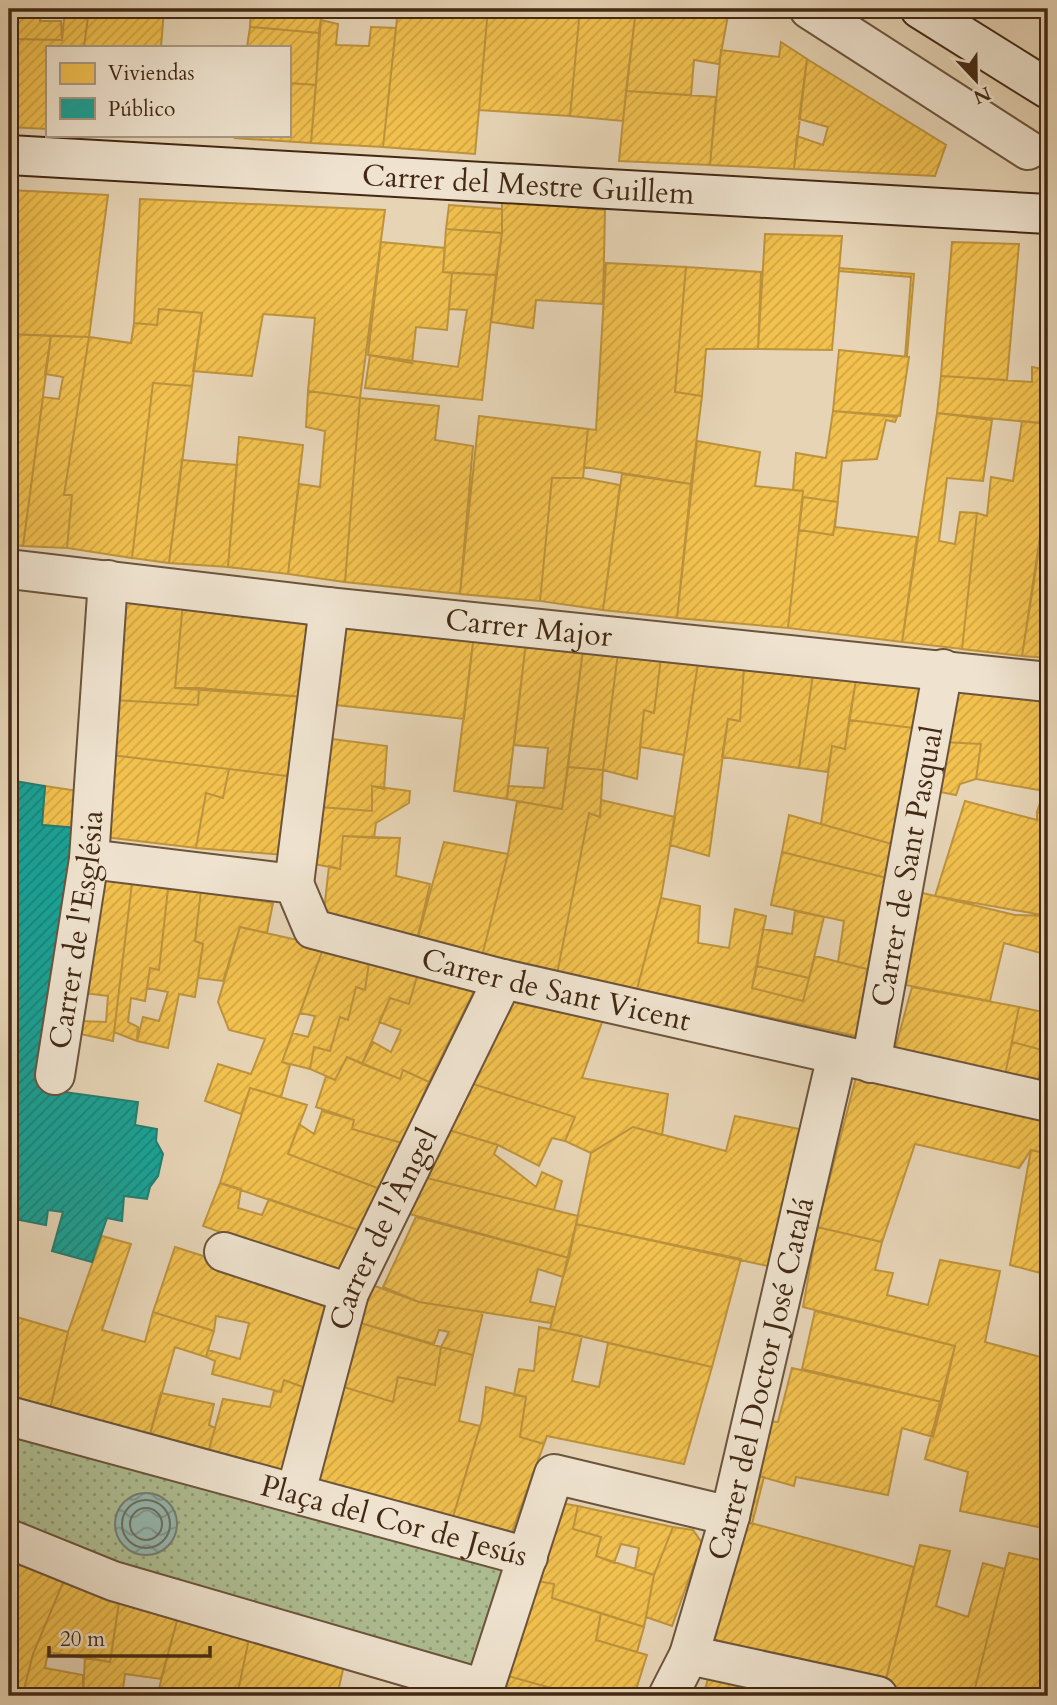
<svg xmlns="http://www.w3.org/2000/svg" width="1057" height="1705" viewBox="0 0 1057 1705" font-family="Cardo,serif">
	<defs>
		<pattern id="green-dots" width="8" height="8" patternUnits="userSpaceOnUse" patternTransform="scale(1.75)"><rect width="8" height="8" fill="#aebe92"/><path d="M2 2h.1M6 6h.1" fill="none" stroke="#8f9a76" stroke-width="1.8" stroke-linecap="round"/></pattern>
		<pattern id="water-waves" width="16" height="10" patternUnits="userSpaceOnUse" patternTransform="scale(1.75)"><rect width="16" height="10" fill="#96b8b0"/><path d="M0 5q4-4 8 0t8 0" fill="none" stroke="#7c968e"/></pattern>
		<pattern id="homes-hatch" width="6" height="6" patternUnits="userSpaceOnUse" patternTransform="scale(1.75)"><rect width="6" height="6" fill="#f2c14e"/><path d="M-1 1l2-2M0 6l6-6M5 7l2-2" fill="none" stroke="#d1a643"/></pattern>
		<pattern id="public-hatch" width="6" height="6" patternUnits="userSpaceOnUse" patternTransform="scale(1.75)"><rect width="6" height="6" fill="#17a398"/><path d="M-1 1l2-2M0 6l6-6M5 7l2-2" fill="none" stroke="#16857b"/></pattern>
	</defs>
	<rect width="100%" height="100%" fill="#e6d4b5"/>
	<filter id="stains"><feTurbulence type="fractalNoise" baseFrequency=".00286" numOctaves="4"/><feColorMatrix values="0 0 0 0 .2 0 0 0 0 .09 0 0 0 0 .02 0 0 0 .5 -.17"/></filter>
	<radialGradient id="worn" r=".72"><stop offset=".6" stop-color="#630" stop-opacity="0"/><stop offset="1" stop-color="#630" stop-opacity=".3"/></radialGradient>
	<path fill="url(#green-dots)" stroke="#787453" stroke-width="2" d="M9,1426L508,1559L471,1676L9,1528Z"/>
	<path fill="url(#water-waves)" stroke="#757f72" stroke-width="2" d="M115 1524a31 31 0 1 1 62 0a31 31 0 1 1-62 0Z"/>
	<path fill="url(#homes-hatch)" stroke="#be933d" stroke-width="2" d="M15,9H41L40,21H61L62,40L13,39Z
		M65,9H89L84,47H47V129L9,127V64L13,39L62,40Z
		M89,9H164L161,47H84Z
		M251,9H322L319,33L250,27Z
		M398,9H488L475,154L383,147Z
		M488,9H580L570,116L479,110Z
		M580,9H636L623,121L570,116Z
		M636,9L729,10L719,64L694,60L691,95L626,91Z
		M1035,9H1048V24L1034,15Z
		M321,20L338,24L336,45L369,46L371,27L396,28L383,147L311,143Z
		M250,27L319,33L316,85L289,83V47H247Z
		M781,42L807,59L794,169L710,165L721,50L779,57Z
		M807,59L946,145L935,176L794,169L797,136L823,145L828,127L799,119Z
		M289,83L316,85L311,143L235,138L236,135H289Z
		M626,91L716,97L710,165L619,161Z
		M9,190L108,195L89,337L9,334Z
		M140,199L385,210L360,398L308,391L315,318L263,314L252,376L193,371L202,313L159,309L157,325L134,323Z
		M502,200L605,210L603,304L536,300L533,328L491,322L502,233Z
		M449,205L502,209V233L446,229Z
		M446,229L502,233L496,275L443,272Z
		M765,234L842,236L832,350L758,349Z
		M381,242L445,248L443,272L452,273L447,330L416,327L412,363L368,355Z
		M952,242L1019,244L1007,380L941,376Z
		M606,263L686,267L675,392L702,396L691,484L584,467L588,429L596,430Z
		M686,267L761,272L758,349H706L702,396L675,392Z
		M839,268L914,274L907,356L905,357L911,277L839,271Z
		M452,273L496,275L482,400L365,388L370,355L458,367L467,310L449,309Z
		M159,309L202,313L192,386L153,383L132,558L67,548L72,495H64L89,337L131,343L134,323L157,325Z
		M9,334L51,336L23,546L9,544Z
		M51,336L89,337L64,495H72L67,548L23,546L43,397L59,399L63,377L45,374Z
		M839,350L909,357L900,416L833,411Z
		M1032,367L1048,370V424L937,413L941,376L1032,382Z
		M153,383L192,386L169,563L132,558Z
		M308,391L360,398L345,582L288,574L299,484L320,487L325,431L306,427Z
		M360,398L439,406L435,440L473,446L460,594L345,582Z
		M833,411L897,417L895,422L886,420L877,459L842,461L835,527L917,537L902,642L788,628L803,491L793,490L796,453L826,458Z
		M937,413L992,420L983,481L947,478L939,541L955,544L960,512L977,513L962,649L902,642Z
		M479,416L588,429L583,478H552L540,601L460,594Z
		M1022,421L1048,424V493L1022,656L962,649L977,513L987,516L991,477L1013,481Z
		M239,437L303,445L288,574L228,567Z
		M697,441L760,452L755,486L803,491L788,628L677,618Z
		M182,460L237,465L228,567L169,563Z
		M622,474L691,484L677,618L603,610Z
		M552,478H583L620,485L603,610L540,601Z
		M803,497L838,502L833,535L799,530Z
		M1044,510L1048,511V658L1022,656Z
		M120,594L183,603L175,688H199L198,705L114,700Z
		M183,603L312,623L304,697L175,688Z
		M339,621L474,635L464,719L327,704Z
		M474,635L526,642L507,799L454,791Z
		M526,642L583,650L562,809L507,799L508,786L544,788L548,748L514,745Z
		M583,650L618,653L603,770L568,767Z
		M618,653L661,658L654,713L644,710L637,779L603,770Z
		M661,658L698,663L684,755L640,747L644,710L654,713Z
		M698,663L744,668L740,721L728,719L709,856L670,845Z
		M744,668L813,675L799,768L722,757L728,719L740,721Z
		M813,675L856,680L845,749L832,746L828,772L799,768Z
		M856,680L929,687L922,729L849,720Z
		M199,688L304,697L295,777L111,755L114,700L198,705Z
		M946,688L1048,698V815L1037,812L1044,791L976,779L981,744L943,742Z
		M849,720L922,729L899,846L821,824L832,746L845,749Z
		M332,739L387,746L384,789L372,786V811L320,807Z
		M943,742L981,744L976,779L960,784L956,795L935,791Z
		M111,755L229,769L223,798L206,793L196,848L105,837Z
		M568,767L603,770L600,817L589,813L557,974L481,960L508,854L517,801L562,809Z
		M229,769L295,777L285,855L196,848L206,793L223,798Z
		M45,786L85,792L78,828L42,825Z
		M372,786L410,791L409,803L376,823L374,838L343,836L340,869L309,863L320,807L372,811Z
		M601,800L675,817L661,898L637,989L557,974L589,813L600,817Z
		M965,801L1037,820V812L1048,815V916L935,896Z
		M789,815L899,846L895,880L782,852Z
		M343,836L400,838L396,876L430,884L416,944L323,920L329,866L340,869Z
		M444,842L508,854L481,960L416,944Z
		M782,852L895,880L871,970L838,962L844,921L771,905Z
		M101,878L132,883L113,1041L76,1033L81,1021L106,1022L108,996L83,993Z
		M132,883L168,889L159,970L150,968L145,1001L131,998L128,1022L138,1027L137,1041L114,1032Z
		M168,889L201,891L195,941L203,944L195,997L179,994L168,1048L137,1041L143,1017L159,1021L168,992L147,988L150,968L159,970Z
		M201,891L273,903L267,933L240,927L223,981L198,978L203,944L195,941Z
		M914,891L1015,915L1048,916V955L1004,943L990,1001L895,983Z
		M661,898L700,906L698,943L729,948L735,909L766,916L752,988L803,1001L815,956L871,970L856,1036L637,989Z
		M795,911L824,917L809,978L757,966L763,929L792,934Z
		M240,927L324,946L282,1062L290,1065L281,1097L250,1088L241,1114L205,1101L218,1064L251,1074L265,1039L229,1030L218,1002Z
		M9,944L22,965L17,993L9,1000Z
		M324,946L369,963L365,990L356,987L348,1020L340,1017L330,1051L314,1047L310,1069L282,1062L293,1033L308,1037L315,1016L300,1013Z
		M369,963L418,973L409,1004L390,998L362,1064L347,1057L335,1080L310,1069L314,1047L330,1051L340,1017L348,1020L356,987L365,990Z
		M757,966L809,978L803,1001L752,988Z
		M418,973L475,989L429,1082L403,1070L400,1079L362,1064L373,1042L391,1052L401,1030L379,1022L390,998L409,1004Z
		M912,987L1019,1007L1005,1075L894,1053Z
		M506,995L605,1014L582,1078L668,1094L662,1135L633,1127L591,1153L565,1141L575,1117L464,1081Z
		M1019,1007L1048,1013V1086L1037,1083L1046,1051L1012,1042Z
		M1012,1042L1046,1051L1037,1083L1005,1075Z
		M347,1057L400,1079L403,1070L429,1082L402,1143L352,1129L354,1120L316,1107L326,1076L335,1080Z
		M859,1066L1048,1106V1154L1031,1150L1019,1168L915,1144L882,1242L817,1227Z
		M464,1081L575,1117L565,1141L552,1138L539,1166L498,1145L439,1127Z
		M250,1088L307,1105L288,1154L380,1189L364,1232L220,1183Z
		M322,1111L354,1120L352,1129L402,1143L380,1189L288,1154L299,1124L314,1134Z
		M735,1116L809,1131L777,1268L576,1224L591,1153L633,1127L726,1151Z
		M439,1127L498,1145L494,1154L536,1187L542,1172L562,1181L554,1210L419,1176Z
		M1031,1150L1048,1154V1275L1010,1265Z
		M419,1176L578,1216L569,1258L406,1213Z
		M220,1183L241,1189L238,1208L262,1215L269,1199L364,1232L343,1276L203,1226Z
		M416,1217L569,1258L563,1277L538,1269L530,1302L555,1307L551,1323L419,1302L383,1287Z
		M576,1224L741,1259L712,1367L550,1329Z
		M817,1227L882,1242L875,1270L893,1273L887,1295L928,1305L940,1260L1000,1271L985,1342L1048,1359V1529L960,1511L968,1472L925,1459L955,1346L803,1307Z
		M102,1236L131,1244L102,1330L145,1342L153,1312L214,1331L206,1357L175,1347L147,1445L48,1418L68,1332Z
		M175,1247L335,1298L311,1390L284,1380L281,1392L212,1374L215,1361L206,1357L208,1350L240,1359L249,1323L216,1316L214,1331L153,1312Z
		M361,1281L419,1302L483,1312L473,1355L441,1347L449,1332L439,1330L434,1344L350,1320Z
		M815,1311L955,1346L942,1402L802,1369Z
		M13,1316L68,1332L48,1418L9,1407V1326Z
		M350,1320L441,1347L435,1385L398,1377L393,1402L334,1384Z
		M539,1327L582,1336L572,1381L599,1387L608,1343L712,1367L684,1464L547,1436L544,1444L520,1437L526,1397L514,1395L519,1369L534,1371Z
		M441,1347L473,1355L459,1421L480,1426L450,1527L314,1490L334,1384L393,1402L398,1377L435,1385Z
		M792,1368L942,1402L933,1437L902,1428L888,1495L796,1477L794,1486L755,1475L767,1421L778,1422Z
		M284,1380L311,1390L294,1480L206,1460L223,1399L270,1407L274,1391L281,1392Z
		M486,1387L526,1397L520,1437L544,1444L509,1540L450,1527L482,1420Z
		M161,1393L214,1404L209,1425L215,1428L206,1460L147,1445Z
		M760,1477H764L752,1524L747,1522Z
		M555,1502L578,1506L573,1529L601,1537L596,1556L654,1575L644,1627L552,1598L554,1584L532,1580Z
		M578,1506L673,1527L654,1575L635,1569L639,1548L621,1544L614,1563L596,1556L601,1537L573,1529Z
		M747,1522L914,1567L884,1687L710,1638Z
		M673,1527L693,1530L702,1543L672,1626L646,1617L654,1575Z
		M1048,1538V1684L1044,1696H973L1009,1553L1041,1560Z
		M920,1545L950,1551L936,1606L968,1617L983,1563L1005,1569L973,1696H925L884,1687Z
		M9,1548L67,1573L33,1654L23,1693L9,1690Z
		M67,1573L120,1596L110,1662L48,1652L45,1668L83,1675V1696L23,1693L33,1654Z
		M532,1580L554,1584L552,1598L601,1613L596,1640L647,1655L634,1696H580L501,1674Z
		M120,1596L179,1613L161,1679L125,1674L122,1696H83L85,1657L110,1662Z
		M179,1613L250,1634L237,1696H157Z
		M601,1613L644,1627L637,1652L596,1640Z
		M250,1634L344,1665L337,1696H237Z
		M711,1669L819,1696H703Z
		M501,1674L580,1696H494Z"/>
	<path fill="url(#public-hatch)" stroke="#247e70" stroke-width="2" d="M9,780L45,786L42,825L78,828L64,1092L138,1102L135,1125L157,1129L156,1141L163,1154L158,1176L150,1187L147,1199L124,1196L122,1221L107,1218L92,1262L52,1251L63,1212L48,1210L46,1225L9,1218Z"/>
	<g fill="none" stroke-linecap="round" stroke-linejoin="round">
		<path stroke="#6c7062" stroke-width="2" d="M122 1524a24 24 0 1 1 48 0a24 24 0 1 1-48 0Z
			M130 1524a16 16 0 1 1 32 0a16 16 0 1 1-32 0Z"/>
		<g stroke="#6c543c" stroke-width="42">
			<g id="pedestrian">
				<path d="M809,9L1028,150"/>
				<path id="s1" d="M9,1416L528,1557"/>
			</g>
		</g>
		<g stroke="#6c543c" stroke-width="42">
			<g id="minor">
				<path id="s2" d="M9,569L329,607L1048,682"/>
				<path id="s3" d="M89,859L294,884L313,929L503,979L1048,1102"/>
				<path d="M294,884L329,607"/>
				<path id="s4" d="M871,1063L943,669"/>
				<path id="s5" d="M55,1075L89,859L108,580"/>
				<path d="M224,1252L349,1293"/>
				<path id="s6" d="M296,1492L349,1293L503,979"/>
				<path d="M9,1539L113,1581L484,1689"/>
				<path d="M689,1655L878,1696"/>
				<path d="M482,1696L554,1474L730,1516"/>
				<path id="s7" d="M668,1696L689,1655L730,1516L837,1055"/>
			</g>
		</g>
		<g stroke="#432914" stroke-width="42">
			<g id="secondary">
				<path d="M920,9L1048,89"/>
				<path id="s8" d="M9,155L1048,214"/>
			</g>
		</g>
		<use href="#pedestrian" stroke="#efe3cf" stroke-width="38"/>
		<use href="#minor" stroke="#efe3cf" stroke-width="38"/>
		<use href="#secondary" stroke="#efe3cf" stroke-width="38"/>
	</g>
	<g text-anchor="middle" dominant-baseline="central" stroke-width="7" stroke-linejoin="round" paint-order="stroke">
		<g font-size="30" fill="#432914" stroke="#efe3cf">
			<text stroke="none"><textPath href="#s8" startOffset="520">Carrer del Mestre Guillem</textPath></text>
			<text stroke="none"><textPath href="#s2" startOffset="523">Carrer Major</textPath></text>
			<text stroke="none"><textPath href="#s4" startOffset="200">Carrer de Sant Pasqual</textPath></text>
			<text stroke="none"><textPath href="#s5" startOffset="147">Carrer de l'Església</textPath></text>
			<text stroke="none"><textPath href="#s3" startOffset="506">Carrer de Sant Vicent</textPath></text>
			<text stroke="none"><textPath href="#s6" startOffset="278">Carrer de l'Àngel</textPath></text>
			<text stroke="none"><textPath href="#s7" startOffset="332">Carrer del Doctor José Catalá</textPath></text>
			<text stroke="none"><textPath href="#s1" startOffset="399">Plaça del Cor de Jesús</textPath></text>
		</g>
	</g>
	<rect width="1057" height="1705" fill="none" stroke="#e6d4b5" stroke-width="35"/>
	<rect x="10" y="10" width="1036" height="1684" fill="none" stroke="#432914" stroke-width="3.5"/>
	<rect x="18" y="18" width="1022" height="1670" fill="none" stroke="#432914" stroke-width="2"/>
	<rect x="46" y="46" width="245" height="91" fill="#efe3cf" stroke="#aa9984" stroke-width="2"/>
	<rect x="60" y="63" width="35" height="21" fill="#f2c14e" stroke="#aa9984" stroke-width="2"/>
	<text x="108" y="80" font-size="21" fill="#432914">Viviendas</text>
	<rect x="60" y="98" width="35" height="21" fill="#17a398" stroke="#aa9984" stroke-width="2"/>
	<text x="108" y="116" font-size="21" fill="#432914">Público</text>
	<g transform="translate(976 80) rotate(158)" stroke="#efe3cf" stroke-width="5" paint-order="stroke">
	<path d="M0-5L12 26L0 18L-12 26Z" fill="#432914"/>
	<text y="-10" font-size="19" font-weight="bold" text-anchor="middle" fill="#432914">N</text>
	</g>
	<path d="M49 1646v10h161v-10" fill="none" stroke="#432914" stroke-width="3.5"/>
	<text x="60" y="1646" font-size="21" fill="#432914" stroke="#efe3cf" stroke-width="5" paint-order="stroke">20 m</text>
	<rect width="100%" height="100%" filter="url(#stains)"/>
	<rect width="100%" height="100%" fill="url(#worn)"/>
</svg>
